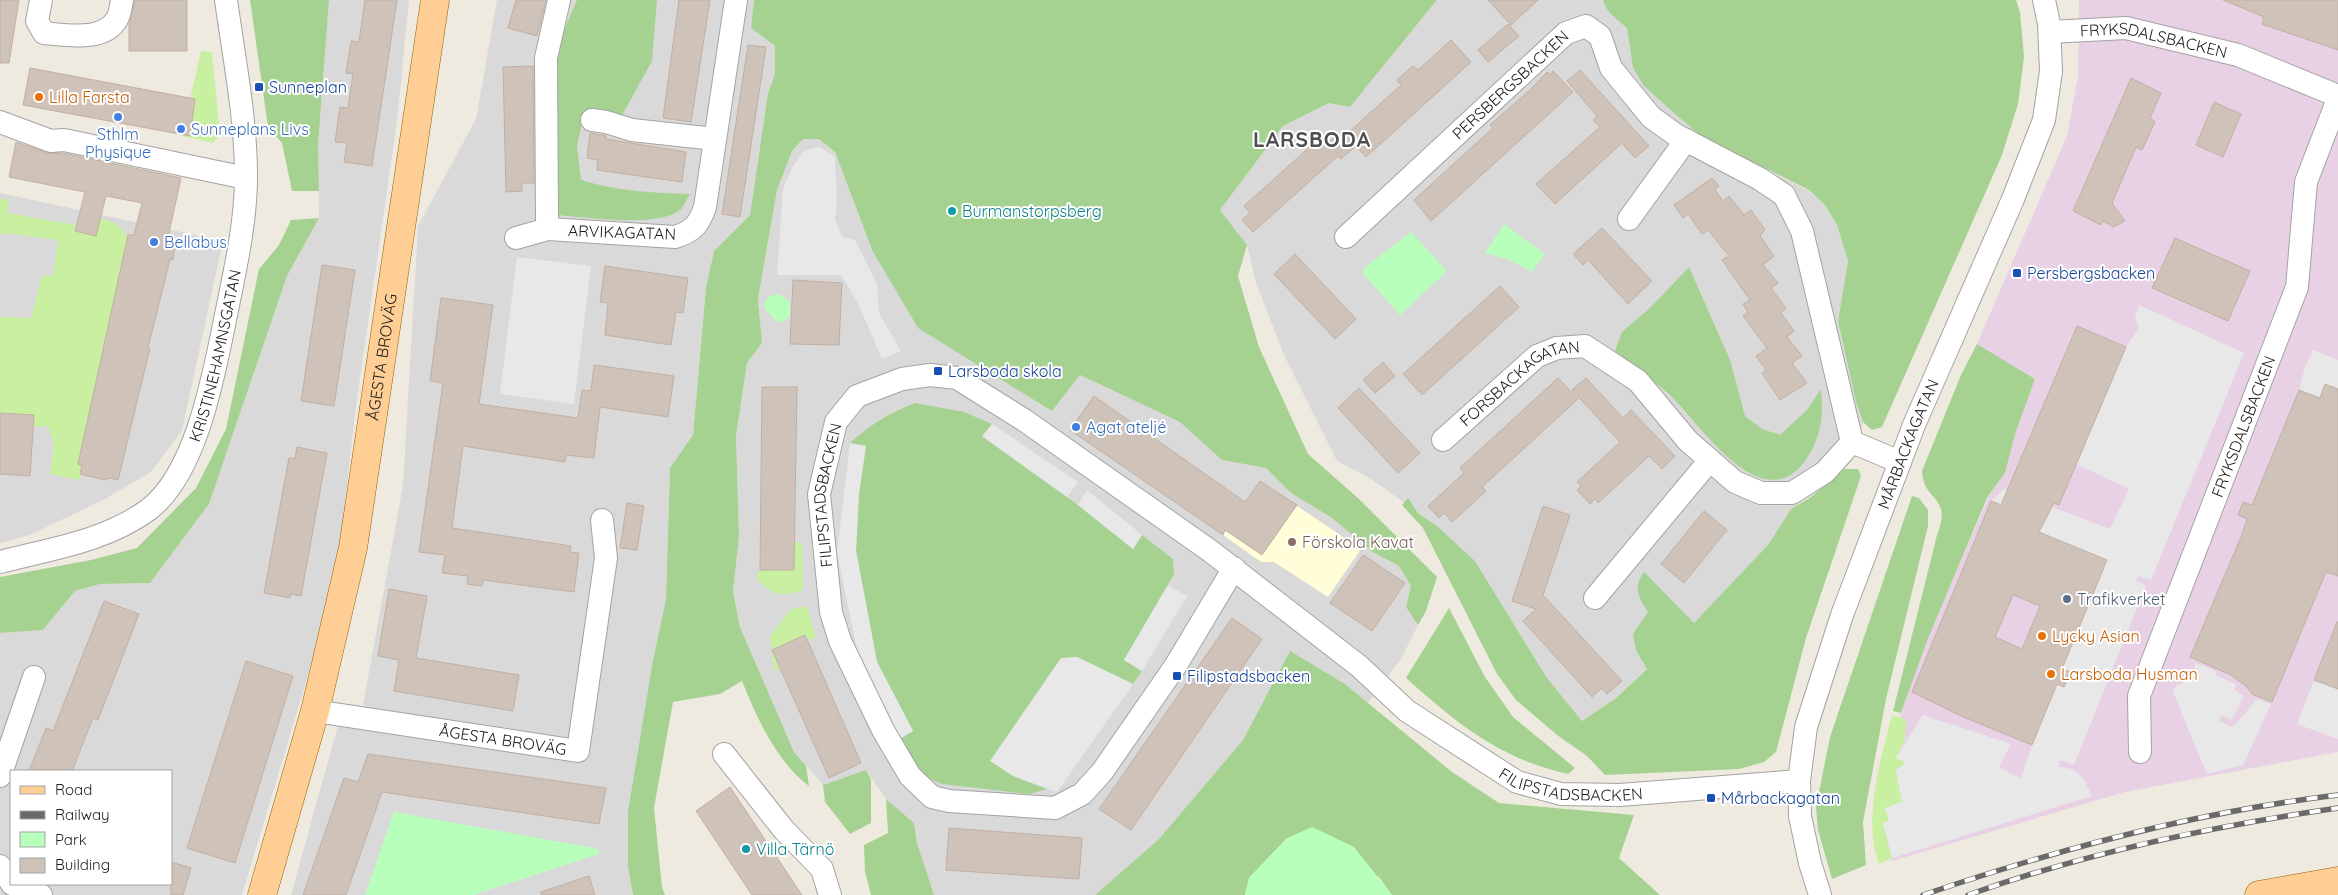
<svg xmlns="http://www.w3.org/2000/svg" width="2338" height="895" viewBox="0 0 2338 895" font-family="Quicksand,sans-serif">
	<rect width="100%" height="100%" fill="#efeae0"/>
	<path fill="#dad9d9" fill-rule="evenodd" d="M329,0H409L397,122L356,406L336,582L242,895H0V633L43,630L75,591L100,584L150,583L209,504L287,276L319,218L318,146ZM11,771H171V884H11Z
		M497,0H754L751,28L775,46V74L768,93L750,215L714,251L706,287L693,435L670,469L666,599L653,660L628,811V867L633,895H291L340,718L360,722L403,485L418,226L476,119Z
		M1437,0H1603L1604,4L1615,17L1627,28L1633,68L1645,86L1701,136L1809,191L1825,205L1837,225L1848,261L1838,321L1856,402L1863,422L1851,462L1834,480L1791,509L1768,545L1729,589L1616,698L1582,721L1547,678L1475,561L1436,525L1371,479L1337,461L1284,355L1256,283L1247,245L1220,210L1283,126L1329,103L1350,107Z
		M803,139H819L835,152L872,250L1052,411L1080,375L1181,422L1222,460L1266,468L1291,493L1332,518L1371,551L1399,566L1411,586L1406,607L1418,625L1401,659L1368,703L1345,684L1290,652L1243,740L1159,839L1095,895H934L917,843L914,823L886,799L866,770L823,785L794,752L740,627L733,592L739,536L736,436L747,363L762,343L758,299L777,190L792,151Z
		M0,193L223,241L182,430L151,472L105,499L32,534L0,543Z"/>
	<path fill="#e9d1e5" d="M2079,0H2338V752L2125,792L1892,861L1877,805L1893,754L1898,722L1926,642L1988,498L2005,473L2016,431L2034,379L1977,344L2067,136L2078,76Z"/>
	<path fill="#fffed9" d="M1260,481L1361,549L1328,597L1274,562H1261L1223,535Z"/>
	<path fill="#c9efa0" d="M201,51L212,52L220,135L213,143L182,136Z
		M0,199H9L7,213L76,225L96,236L101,218L115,223L128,236L78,463L82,465L80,480L50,474L54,444L48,426L34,427V415L0,413V317L31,318L42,276L53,275L58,240L4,233L0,235Z
		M794,541L802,543L803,590C779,597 774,596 756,578L760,570H793Z
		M807,606L816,638L807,640L805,635L772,650L780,669L774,671L770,636L791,609Z
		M1892,715L1906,719L1905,741L1899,751L1907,763L1896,770L1902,802L1889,820L1883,823L1892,858L1879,864C1862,822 1881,757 1892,715Z"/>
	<path fill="#a6d291" d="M250,0H329L318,146L319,191H292L282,143L268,127Z
		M577,0H657L652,61L621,117L582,123L577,146L581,180C617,191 653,193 690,194C687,198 685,204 682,208C662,229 584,217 557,215L553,55Z
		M754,0H1437L1350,107L1329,103L1283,126L1220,210L1247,245L1238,276L1259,347L1308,454L1359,499L1437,577L1426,611L1418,625L1406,607L1411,586L1399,566L1371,551L1332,518L1291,493L1266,468L1222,460L1180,422L1080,375L1052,411L918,328L872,250L835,152L819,139H803L792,151L777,190L758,299L762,343L747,363L736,436L739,536L733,592L740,627L794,752L806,766L809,786C777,762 757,719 742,681L720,694L673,702L654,808L662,887L665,895H633L628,867V811L653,660L666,599L670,468L693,435L706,287L714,251L750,215L768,93L775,74V46L751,28Z
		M1603,0H2016L2020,12L2024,57L2018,104L2002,155L1882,427L1872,430L1863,422L1856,402L1838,321L1848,261L1837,225L1825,205L1809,190L1701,136L1673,112L1644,86L1633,68L1627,28C1619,21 1605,11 1603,0Z
		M319,218L287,276L209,504L150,583L100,584L75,591L43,630L0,633V577L91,560L137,548L196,488L226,429L259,269L279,245L291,220Z
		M1689,267L1730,360L1745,416L1762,429L1780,435L1807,410L1821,389C1824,416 1821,438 1805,461C1761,521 1698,421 1669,394C1652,379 1633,365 1615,351L1622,332L1651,307Z
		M1977,344L2035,379L2016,431L2005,473L1987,498L1927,641L1901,713L1893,711L1937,535C1953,495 1923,502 1922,471L1961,375Z
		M915,403L964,412L992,424L983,437L1078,505L1133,549L1142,535L1173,559L1174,574L1124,660L1142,671L1133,684L1077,657L1013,776L1047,789L1030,794L942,784L918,774L896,741L913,731L877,662L856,551L859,493L866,446L850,443C870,425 889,413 915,403Z
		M1844,469H1858L1861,476L1806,638L1776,752L1764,762L1739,769L1605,775L1587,756L1557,735L1516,700L1497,674L1423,528L1402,505L1408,498L1418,513L1436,525L1475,561L1547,678L1582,721L1616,698L1647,669L1636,650L1633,634L1648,612C1638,597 1633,588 1644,572L1694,623L1768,545L1791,509L1811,497Z
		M1912,496L1919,498L1928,510V526L1886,699L1863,822L1866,865L1832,879L1818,830L1816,807L1830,737Z
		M1449,608L1485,677L1513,717L1575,768L1568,774C1498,758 1458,724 1406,678Z
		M1290,651L1345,684L1452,772L1499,803L1634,815L1619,858L1660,895H1392L1379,877L1287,838L1249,878L1245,895H1095L1159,839L1243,740Z
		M866,770L871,779V823L850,834L825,802L823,785Z
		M886,799L914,823L917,843L934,895H871L865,871L864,845L888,833Z"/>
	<path fill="#b7ffbb" d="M1504,224L1545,254L1532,272L1510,260L1485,253Z
		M1411,232L1447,271L1400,315L1362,272L1368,265Z
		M779,294L790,302V316L787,319L778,323L766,310L764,303L770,296Z
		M394,812L599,849V854L473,895H365Z
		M1312,827L1354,847L1392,895H1245L1249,878L1287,838Z"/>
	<path fill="#e8e8e8" d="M820,147L835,157L837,203L835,219L842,237L855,240L877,284L879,313L901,351L882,359L858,303L841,275H777L783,189L792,168L805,150Z
		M517,257L591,266L574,404L500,394Z
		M2139,305L2244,353L2151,580L2138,576L2135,580L2146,586L2074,765L2060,760L2058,766L2075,770L2084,780L2092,796L1892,858L1883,823L1889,820L1885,808L1902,802L1896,770L1906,763L1896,758L1923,715L2011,744L1999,767L2021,779L2032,745L2057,685L2064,687L2070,673L2062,669L2107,560L2039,532L2044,521L1991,501L2004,489L2110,529L2129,489L2076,464L2126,347L2139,328L2135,317Z
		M2313,350L2338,360V389L2325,384L2320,398L2299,390L2305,367Z
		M992,424L1078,482L1067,497L982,436Z
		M850,443L866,446L859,493L856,551L877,662L913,731L896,741L861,669L837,553Z
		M1087,490L1142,535L1133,549L1078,505Z
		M1168,585L1187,596L1142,671L1124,660Z
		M1077,657L1133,684L1057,792L1013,776L990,761L1061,658Z
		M2196,663L2216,671L2215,675L2236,684L2234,690L2244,696L2232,720L2222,715L2219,721L2231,727L2235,725L2257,699L2271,704L2243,765L2207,774L2173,692L2176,686L2183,683L2191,676Z
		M2314,680L2338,689V739L2297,724Z"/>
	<path fill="#cfc2b9" stroke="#c2afa1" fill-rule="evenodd" d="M0,0H19L9,63H0Z
		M135,0H187V51H129V25Z
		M365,0H397L372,166L344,162L347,143L335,142L340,107L348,108L353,74L346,73L351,41L359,42Z
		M516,0H546L537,36L508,28Z
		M679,0H710L691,122L663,118Z
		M1488,0H1538L1511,25Z
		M2223,0H2338V50L2262,24L2264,17Z
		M1508,24L1519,36L1488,62L1478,50Z
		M1451,40L1471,62L1366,157L1356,146L1341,159L1338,156L1253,232L1242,220L1250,213L1244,206L1322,136L1328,143L1336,136L1340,140L1401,85L1397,80L1413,66L1418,70Z
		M748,45L766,47L740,217L722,214Z
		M533,66L534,183H522V191L506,192L503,67Z
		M30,68L195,99L190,136L23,105Z
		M1580,70L1649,146L1635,158L1622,143L1555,204L1536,184L1600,127L1593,120L1597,116L1567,81Z
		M1553,71L1573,92L1431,221L1414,200L1493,128L1490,125L1529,91L1547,72L1551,75Z
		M2131,78L2161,93L2150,118L2155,122L2142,150L2136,147L2112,203L2125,221L2113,227L2103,221L2101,225L2073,211Z
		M2214,102L2241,114L2223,157L2196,145Z
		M590,133L606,136V139L686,152L682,182L597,170L598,160L587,158Z
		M16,142L47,153H63L181,178L167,242L175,245L173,260L170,259L148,348H150L118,480L109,478L105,480L80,474L82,465L78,464L128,235H134L142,203L106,196L96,236L75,231L85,192L9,177Z
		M1712,178L1719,186L1715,190L1723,201L1729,196L1744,215L1751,210L1765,230L1760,236L1774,256L1763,265L1778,283L1771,288L1786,308L1781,313L1794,331L1787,337L1802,356L1792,363L1807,383L1780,400L1762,373L1766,370L1756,356L1767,348L1743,316L1748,312L1743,304L1750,300L1722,260L1729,256L1708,230L1702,234L1688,214L1683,218L1674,205Z
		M1602,228L1652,281L1628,304L1588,260L1583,265L1573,254Z
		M2175,238L2250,271L2228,321L2152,288Z
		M1295,254L1356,319L1335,339L1274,274Z
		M322,265L355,270L334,406L301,401Z
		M605,266L688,278L683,313L676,312L671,345L605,335L608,303L600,302Z
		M793,280L842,283L839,345L790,344Z
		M1500,286L1519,307L1422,395L1403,374Z
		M441,298L493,305L479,404L578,418L582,390L591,391L594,365L674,376L668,417L600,407L594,458L566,455L565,462L463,446L452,528L571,546L570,552L579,553L574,592L483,580L482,586L467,584L468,576L442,573L445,555L419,552L443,383L430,381Z
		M2077,326L2126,347L2059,505L2054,503L2039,532L2107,560L2062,669L2070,672L2064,687L2057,684L2032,745L1961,716L1912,692L1991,501L2001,505ZM2013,595L2040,606L2022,649L1995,637Z
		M1383,362L1395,376L1375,393L1363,380Z
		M1558,378L1578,399L1482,487L1486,491L1452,522L1444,513L1439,518L1428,506L1464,473L1460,468Z
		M1586,378L1623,418L1631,410L1675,456L1662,469L1649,456L1598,503L1595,499L1590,504L1577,490L1581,486L1577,482L1620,442L1572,390Z
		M2325,384L2338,389V576L2326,572L2272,702L2252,694L2247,687L2231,675L2190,657L2241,537L2247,519L2238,515L2243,502L2252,505L2299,390L2320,398Z
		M762,387H797L794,570H760Z
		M1359,388L1420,453L1398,473L1338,408Z
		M1094,396L1245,502L1260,481L1297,505L1262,555L1225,530L1223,535L1070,430Z
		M0,413L34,415L30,476L0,474Z
		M297,447L327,453L301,596L291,594L290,598L264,593L289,458L295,459Z
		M627,503L644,506L637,550L620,548Z
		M1543,506L1570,515L1543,595L1622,681L1607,694L1602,688L1592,697L1523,621L1536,609L1512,601Z
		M1704,511L1727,530L1684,583L1661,564Z
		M1363,555L1405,583L1372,631L1330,603Z
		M389,589L427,596L416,658L519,675L513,711L394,691L399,660L378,656Z
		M104,601L139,614L98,720L93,718L72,771H29L46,728L53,731Z
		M1232,618L1262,639L1131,830L1099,809Z
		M2337,622H2338V689L2314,680Z
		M805,635L861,763L829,778L772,650Z
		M246,661L293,676L235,863L187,848Z
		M368,754L606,788L599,824L382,792L346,895H303L344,778L358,782Z
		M730,787L802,895H752L696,811Z
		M949,828L1082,838L1079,879L946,870Z
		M171,862L191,868L183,895H171Z
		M589,876L595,895H541V892Z"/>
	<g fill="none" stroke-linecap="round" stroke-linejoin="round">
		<g stroke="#a3a3a3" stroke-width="24">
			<g id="minor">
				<path d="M41,0L37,21L44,33C67,35 104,42 117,19C120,14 121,6 122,0"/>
				<path id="s1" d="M2050,32L2126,28L2238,55L2338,96"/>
				<path d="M592,120L606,122L632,130L715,139"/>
				<path d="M0,122L51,141L64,140L246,178"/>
				<path d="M547,219L546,58L559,0"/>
				<path d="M1629,219L1686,140"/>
				<path id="s2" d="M1346,237L1566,33L1586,26L1600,36L1611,68L1651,117L1676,135L1760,179L1784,195L1802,231L1852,442L1900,462"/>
				<path d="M516,238L548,229L675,237C694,231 699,224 705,207L736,0"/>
				<path id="s3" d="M1443,440L1537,356L1557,348L1585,346L1638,381L1688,441L1735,482L1761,493H1792L1825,472L1852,442"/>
				<path id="s4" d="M0,562C50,549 106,541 148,510C198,473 215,368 227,310C236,266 246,221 246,176C246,118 234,58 226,0"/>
				<path id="s5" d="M1234,568L1176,665L1102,772L1082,794L1055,808L949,801L932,797L910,776L883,730L840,641L831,612L819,494L836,422L857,396L902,379L930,375L957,378L1024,420L1209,550L1359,666L1407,711L1517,782L1561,794L1620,795L1799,781"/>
				<path d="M1595,598L1710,460"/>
				<path id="s6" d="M315,711L578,751L606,558L602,520"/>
				<path id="s7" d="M2140,752L2139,696L2297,287L2306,182L2338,99"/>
				<path d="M724,754L784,830L822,869L830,895"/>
				<path d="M0,776L34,677"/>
				<path d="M0,866L11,882"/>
				<path d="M12,884L41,895"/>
				<path id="s8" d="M1820,895L1810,863L1800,816L1799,781L1806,727L1842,615L1914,425L2013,199L2044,120L2051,71L2049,24L2044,0"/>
			</g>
		</g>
		<g stroke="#945f00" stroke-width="29">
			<g id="major">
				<path id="s9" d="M262,895L315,711L353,548L435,0"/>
				<path d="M2259,895L2338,881"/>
			</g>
		</g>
		<use href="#minor" stroke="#fff" stroke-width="22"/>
		<use href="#major" stroke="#ffce95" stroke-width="28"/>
		<g stroke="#6a6a6a" stroke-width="5.5">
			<path id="rail" d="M1923,895C2058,849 2196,812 2338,795
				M1968,895C2088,852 2213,826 2338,808"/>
		</g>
		<use href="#rail" stroke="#fff" stroke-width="4" stroke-dasharray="11" stroke-linecap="butt"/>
	</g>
	<g fill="#1a4fb4" stroke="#fff" stroke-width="2">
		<rect x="254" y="82" width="10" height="10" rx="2.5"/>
		<rect x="2012" y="268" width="10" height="10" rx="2.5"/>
		<rect x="933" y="366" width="10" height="10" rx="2.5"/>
		<rect x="1172" y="671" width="10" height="10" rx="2.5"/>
		<rect x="1706" y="793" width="10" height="10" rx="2.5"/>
	</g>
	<g fill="#e8710a" stroke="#fff" stroke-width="2">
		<circle cx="39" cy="97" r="5"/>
		<circle cx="2042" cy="636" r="5"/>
		<circle cx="2051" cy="674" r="5"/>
	</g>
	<g fill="#3f7fe0" stroke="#fff" stroke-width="2">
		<circle cx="118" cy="117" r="5"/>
		<circle cx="181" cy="129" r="5"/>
		<circle cx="154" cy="242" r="5"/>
		<circle cx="1076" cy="427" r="5"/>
	</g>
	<g fill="#0f9aa8" stroke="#fff" stroke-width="2">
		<circle cx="952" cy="211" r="5"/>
		<circle cx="746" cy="849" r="5"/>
	</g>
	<circle fill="#8d6e63" stroke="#fff" stroke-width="2" cx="1292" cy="542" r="5"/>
	<circle fill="#5c6f8a" stroke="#fff" stroke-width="2" cx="2067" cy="599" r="5"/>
	<g text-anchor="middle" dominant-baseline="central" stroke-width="4" stroke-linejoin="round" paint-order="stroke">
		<g font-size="16" fill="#1c1c1c" stroke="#fff">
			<text stroke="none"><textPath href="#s1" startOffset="105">FRYKSDALSBACKEN</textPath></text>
			<text stroke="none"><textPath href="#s2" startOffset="224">PERSBERGSBACKEN</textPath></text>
			<text transform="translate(622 232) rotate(2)">ARVIKAGATAN</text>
			<text stroke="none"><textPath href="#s4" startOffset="330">KRISTINEHAMNSGATAN</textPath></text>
			<text stroke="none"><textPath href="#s9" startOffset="552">ÅGESTA BROVÄG</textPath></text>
			<text stroke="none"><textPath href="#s3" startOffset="98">FORSBACKAGATAN</textPath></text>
			<text stroke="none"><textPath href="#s7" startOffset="345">FRYKSDALSBACKEN</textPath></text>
			<text stroke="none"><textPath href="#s8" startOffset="472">MÅRBACKAGATAN</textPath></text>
			<text stroke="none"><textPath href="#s5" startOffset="758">FILIPSTADSBACKEN</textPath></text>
			<text stroke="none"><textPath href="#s6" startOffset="190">ÅGESTA BROVÄG</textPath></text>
			<text stroke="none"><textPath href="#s5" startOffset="1715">FILIPSTADSBACKEN</textPath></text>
		</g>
		<g font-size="16" fill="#164399" stroke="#fff" text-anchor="start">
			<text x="269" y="87">Sunneplan</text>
			<text x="2027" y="273">Persbergsbacken</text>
			<text x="948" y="371">Larsboda skola</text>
			<text x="1187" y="676">Filipstadsbacken</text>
			<text x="1721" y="798">Mårbackagatan</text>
		</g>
		<g font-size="16" fill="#c56008" stroke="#fff" text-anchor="start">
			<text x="49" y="97">Lilla Farsta</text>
			<text x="2052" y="636">Lycky Asian</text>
			<text x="2061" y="674">Larsboda Husman</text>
		</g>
		<g font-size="16" fill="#366cbe" stroke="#fff" text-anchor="start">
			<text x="191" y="129">Sunneplans Livs</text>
			<text x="118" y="134" text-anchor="middle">Sthlm<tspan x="118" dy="18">Physique</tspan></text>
			<text x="164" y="242">Bellabus</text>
			<text x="1086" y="427">Agat ateljé</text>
		</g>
		<g font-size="16" fill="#0d838f" stroke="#fff" text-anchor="start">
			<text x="962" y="211">Burmanstorpsberg</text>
			<text x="756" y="849">Villa Tärnö</text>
		</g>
		<g font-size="16" fill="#785e54" stroke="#fff" text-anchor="start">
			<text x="1302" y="542">Förskola Kavat</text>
		</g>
		<g font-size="16" fill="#4e5e75" stroke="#fff" text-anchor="start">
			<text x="2077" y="599">Trafikverket</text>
		</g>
		<g font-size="21" font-weight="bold" letter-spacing="1" fill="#4f4f4f" stroke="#fff">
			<text x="1312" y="139">LARSBODA</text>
		</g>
	</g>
	<rect x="10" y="770" width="162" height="115" fill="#ffffff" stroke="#a4a4a4"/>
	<rect x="20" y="786" width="25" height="8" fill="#ffce95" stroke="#a4a4a4"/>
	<text x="55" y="795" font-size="15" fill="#1c1c1c">Road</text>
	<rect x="20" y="811" width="25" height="8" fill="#6a6a6a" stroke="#a4a4a4"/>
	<text x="55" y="820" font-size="15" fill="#1c1c1c">Railway</text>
	<rect x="20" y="832" width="25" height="15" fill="#b7ffbb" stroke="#a4a4a4"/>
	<text x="55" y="845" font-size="15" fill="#1c1c1c">Park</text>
	<rect x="20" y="858" width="25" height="15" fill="#cfc2b9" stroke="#a4a4a4"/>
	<text x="55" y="870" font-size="15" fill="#1c1c1c">Building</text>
</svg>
